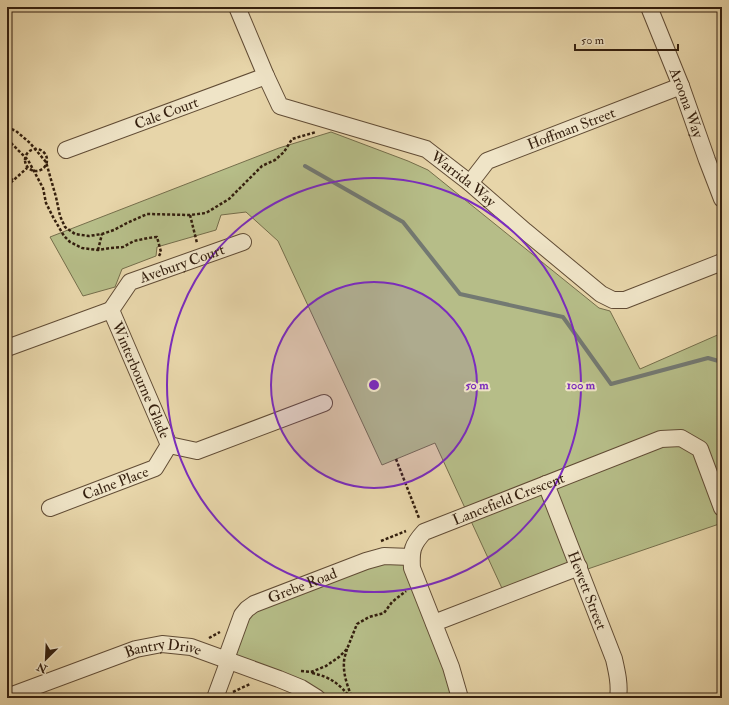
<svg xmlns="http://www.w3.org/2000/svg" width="729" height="705" viewBox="0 0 729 705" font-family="'IM FELL Double Pica',serif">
	<rect width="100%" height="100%" fill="#e7d5a9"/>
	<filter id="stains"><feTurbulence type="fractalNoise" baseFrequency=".005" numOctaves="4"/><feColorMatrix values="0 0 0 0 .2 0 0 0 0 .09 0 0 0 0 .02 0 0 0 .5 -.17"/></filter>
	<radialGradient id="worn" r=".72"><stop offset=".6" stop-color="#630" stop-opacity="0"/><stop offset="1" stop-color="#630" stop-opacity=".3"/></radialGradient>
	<path fill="#b6bd88" stroke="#756e4b" d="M331,132L408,161L428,170L599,308L610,311L640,369L722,333V523L506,597L435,443L382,465L278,241L246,212L221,215L216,230L157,247L156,256L122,269L115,287L83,296L50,237L279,148Z
		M391,556L411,557L459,698H317L226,659L242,615Z"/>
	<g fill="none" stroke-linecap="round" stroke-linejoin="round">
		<path stroke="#737972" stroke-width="4" d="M305,166L403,222L460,294L563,317L611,384L708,358L722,362"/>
		<g stroke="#614c35" stroke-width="18">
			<g id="street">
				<path id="s1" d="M237,7L266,76L280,106L426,149L470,183L525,231L601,294L613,300H625L722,262"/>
				<path id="s2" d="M649,7L681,86L707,160L722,199"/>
				<path id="s3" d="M66,150L266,76"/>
				<path id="s4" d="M470,183L487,161L681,86"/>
				<path id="s5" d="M111,310L130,282L243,242"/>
				<path id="s6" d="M7,348L111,310L169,445L197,451L324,403"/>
				<path id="s7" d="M546,484L614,659C617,672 620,685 618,698"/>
				<path id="s8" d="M50,508L155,468L169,445"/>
				<path d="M434,623L579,567"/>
				<path id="s9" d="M226,659L242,615L247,609L254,604L366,561L384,556L411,557"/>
				<path id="s10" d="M7,697L136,649L162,644L191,647L279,679L301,688L317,698"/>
				<path d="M215,698L229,660"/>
				<path id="s11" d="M460,698L451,667L412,568C411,551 412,545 424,532L661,439L681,438L700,449L722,508"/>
			</g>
		</g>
		<path stroke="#341f0e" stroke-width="2.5" stroke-dasharray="3 2" stroke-linecap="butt" d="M7,127L16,131L30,143L46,162L56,197L60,216L65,227L75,234L89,236L102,234L114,230L127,223L147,214L190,215L206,213L229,199L262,166L275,160L284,152L292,139L316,132
			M7,140L9,141L28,160L43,188L46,203L53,217L64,236L70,242L82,248L98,250L110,248L123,247L134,241L148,238L157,237L161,252L159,256
			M25 160a11 11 0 1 1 22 0a11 11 0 1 1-22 0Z
			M7,177L13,180
			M7,186L27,168
			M190,215L197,243
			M98,250L102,234
			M396,459L419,518
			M381,541L406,531
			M209,638L220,632
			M347,649C346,653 344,658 344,662C343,675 348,687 352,698
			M301,671L311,672L326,666L339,657L347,649L357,624L369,617L384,613L392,602L406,591
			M312,673C331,677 339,684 351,698
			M233,692L250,684"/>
		<use href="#street" stroke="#efe4c7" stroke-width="16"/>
	</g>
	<circle cx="374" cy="385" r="103" fill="#7b2cbf" fill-opacity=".12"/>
	<g fill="none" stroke="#7b2cbf" stroke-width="2">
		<circle cx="374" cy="385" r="103"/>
		<circle cx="374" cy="385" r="207"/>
	</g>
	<g text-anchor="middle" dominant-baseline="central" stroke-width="4" stroke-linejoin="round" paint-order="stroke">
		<g font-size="15" fill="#341f0e" stroke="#efe4c7">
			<text stroke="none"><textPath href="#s2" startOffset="103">Aroona Way</textPath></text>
			<text stroke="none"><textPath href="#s3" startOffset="107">Cale Court</textPath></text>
			<text stroke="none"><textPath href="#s4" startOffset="118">Hoffman Street</textPath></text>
			<text stroke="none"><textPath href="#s1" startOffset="308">Warrida Way</textPath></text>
			<text stroke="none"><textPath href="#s5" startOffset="89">Avebury Court</textPath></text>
			<text stroke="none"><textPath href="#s6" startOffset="187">Winterbourne Glade</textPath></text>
			<text stroke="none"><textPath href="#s8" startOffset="70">Calne Place</textPath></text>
			<text stroke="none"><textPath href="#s11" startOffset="269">Lancefield Crescent</textPath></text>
			<text stroke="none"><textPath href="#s9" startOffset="115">Grebe Road</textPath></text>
			<text stroke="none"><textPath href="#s7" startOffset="114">Hewett Street</textPath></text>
			<text stroke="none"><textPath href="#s10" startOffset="165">Bantry Drive</textPath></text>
		</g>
	</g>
	<circle cx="374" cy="385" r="6" fill="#7b2cbf" stroke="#efe4c7" stroke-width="2"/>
	<g font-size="12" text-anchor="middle" font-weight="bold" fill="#7b2cbf" stroke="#efe4c7" stroke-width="4" stroke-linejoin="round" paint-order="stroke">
		<text x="477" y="389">50 m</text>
		<text x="581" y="389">100 m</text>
	</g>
	<rect width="729" height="705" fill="none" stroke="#e7d5a9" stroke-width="24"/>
	<rect x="8" y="8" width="713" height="689" fill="none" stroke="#341f0e" stroke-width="2"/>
	<rect x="12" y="12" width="705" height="681" fill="none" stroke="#341f0e"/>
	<g transform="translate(46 659) rotate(204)" stroke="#efe4c7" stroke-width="3" paint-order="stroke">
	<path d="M0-3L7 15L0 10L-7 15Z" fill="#341f0e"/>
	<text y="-6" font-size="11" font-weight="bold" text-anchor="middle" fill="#341f0e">N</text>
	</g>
	<path d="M575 44v6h103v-6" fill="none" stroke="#341f0e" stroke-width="2"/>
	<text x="581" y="44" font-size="12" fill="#341f0e" stroke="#efe4c7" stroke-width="3" paint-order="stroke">50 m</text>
	<rect width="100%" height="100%" filter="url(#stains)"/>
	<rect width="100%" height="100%" fill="url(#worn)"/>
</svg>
